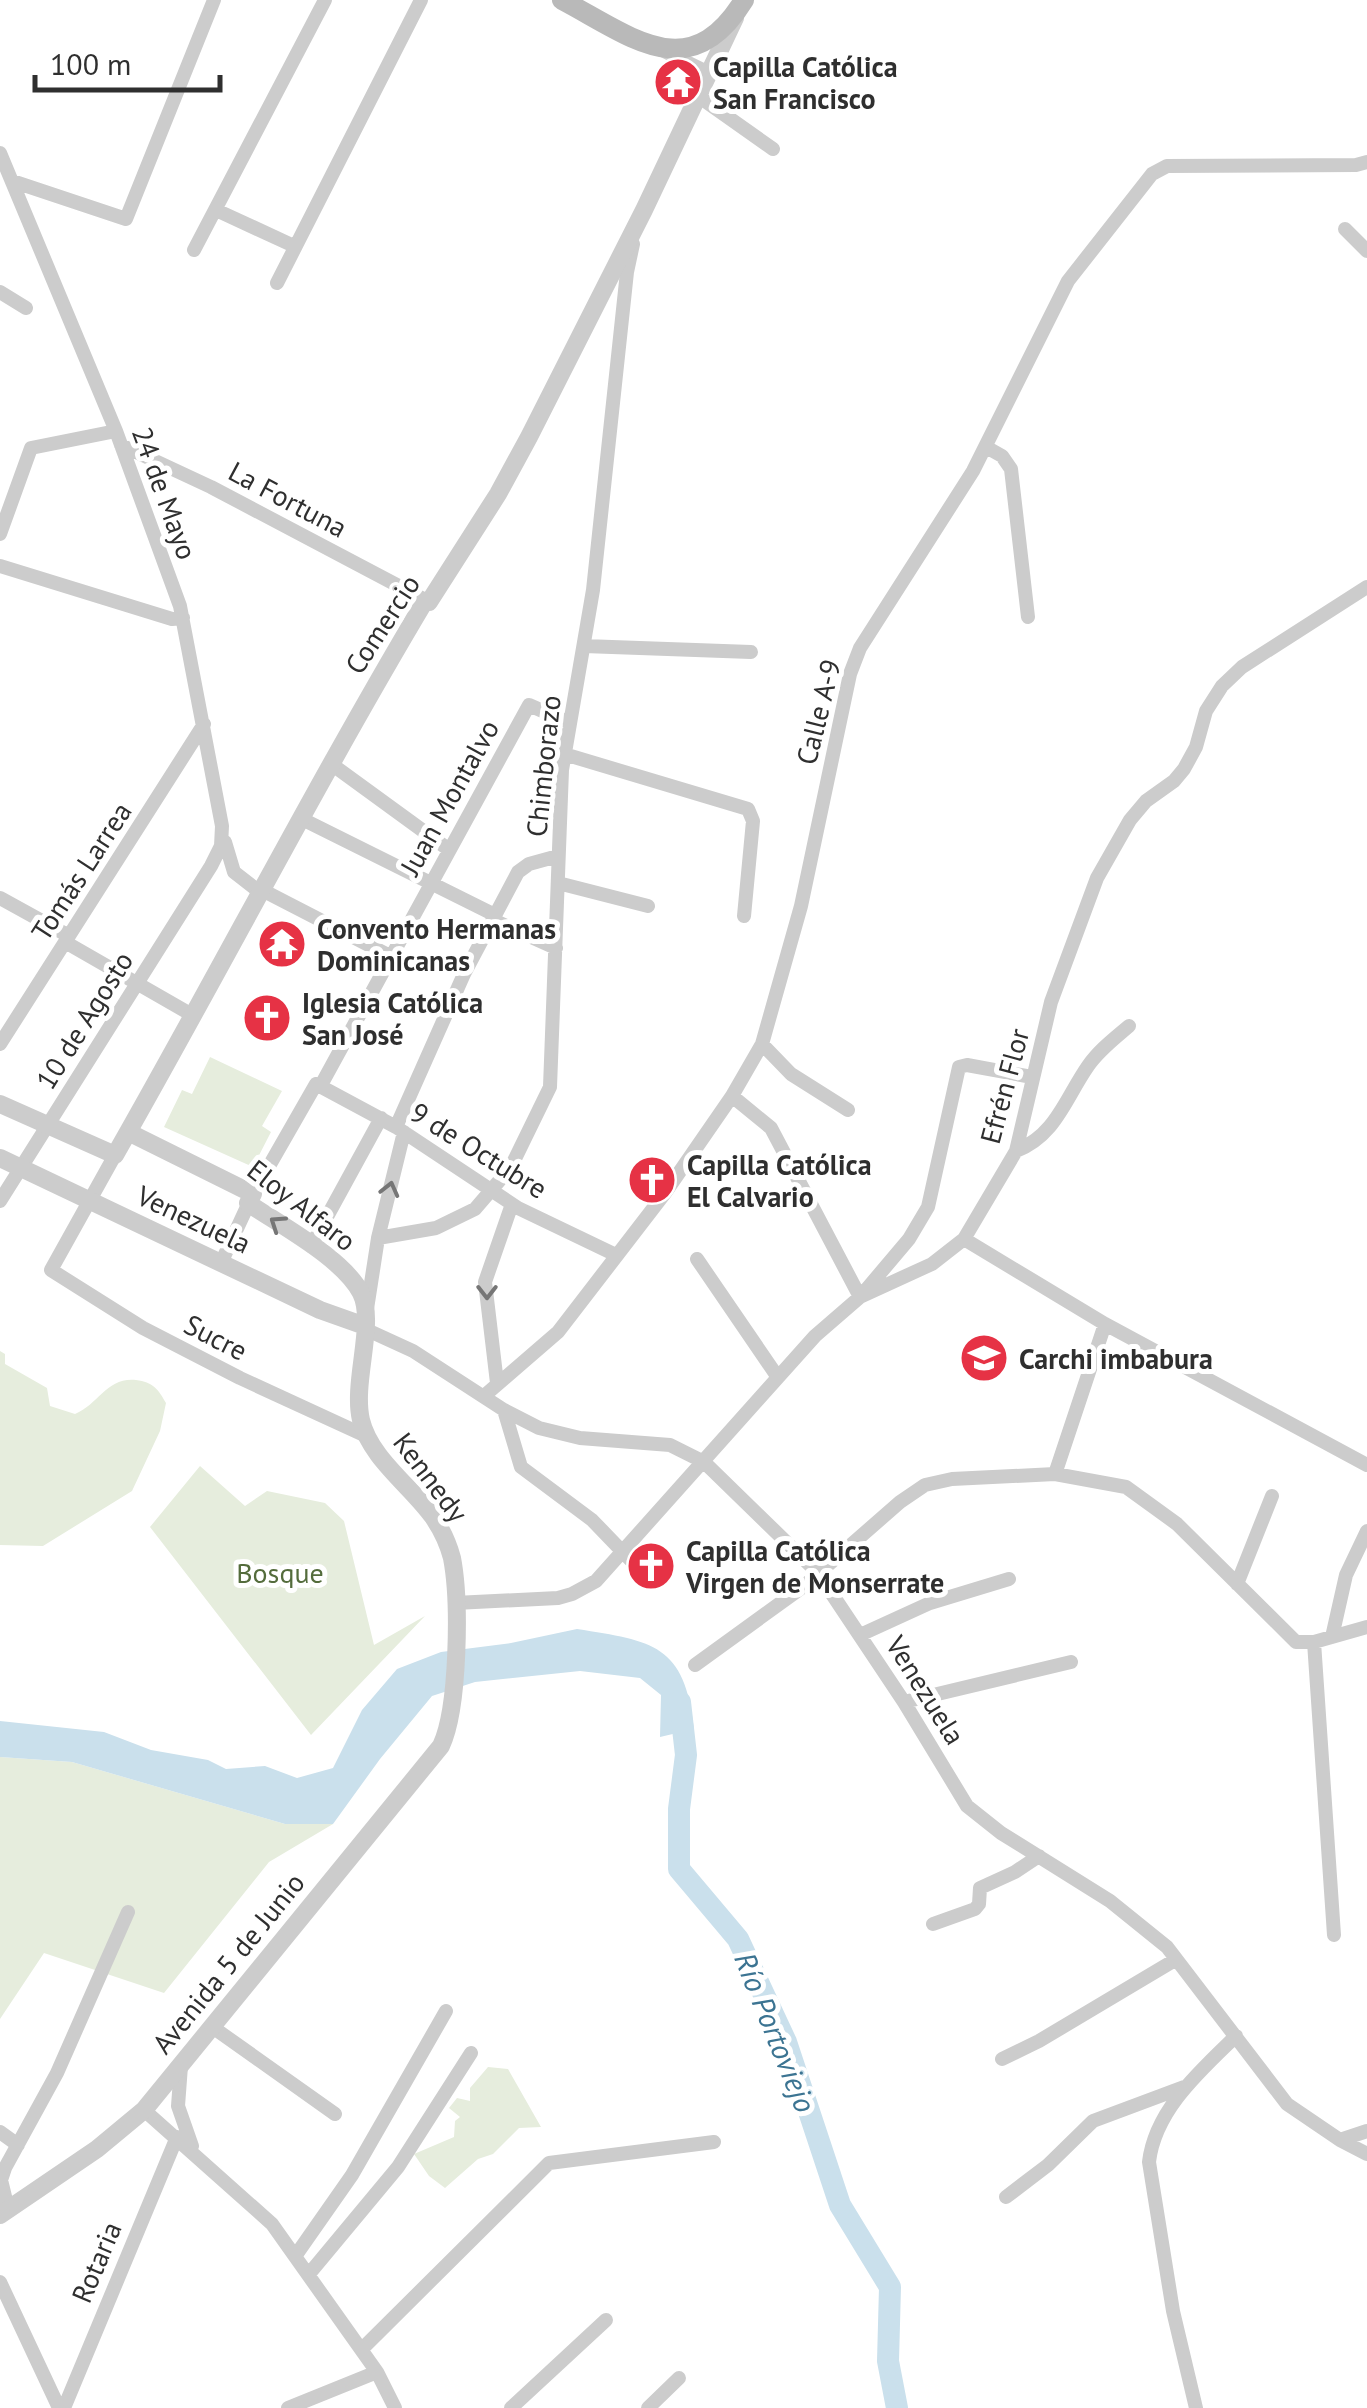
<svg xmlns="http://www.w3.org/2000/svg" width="1367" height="2408" viewBox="0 0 1367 2408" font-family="'PT Sans',sans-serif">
	<rect width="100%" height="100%" fill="#fff"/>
	<path fill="#e6eddd" d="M210,1057L282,1091L262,1126L271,1132L253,1167L164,1127L182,1090L192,1094Z
		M0,1351L5,1354V1364L47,1388L50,1406L75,1414C99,1404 107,1377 136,1380C153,1382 158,1389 166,1403L160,1431L132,1491L43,1546L0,1545Z
		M200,1466L245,1506L267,1491L325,1503L344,1521L374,1645L425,1616L311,1735L150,1527Z
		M0,1757L72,1762L285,1824H333L269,1862L164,1993L44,1953L0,2019Z
		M488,2067L508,2069L541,2127L519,2128L493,2154L478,2159L445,2188L429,2176L414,2154L454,2137L455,2121L460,2117L449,2108L457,2098L470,2101V2088Z"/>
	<path fill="#cae0ec" d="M577,1629C653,1641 685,1644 694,1729L660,1737L661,1695L640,1678L580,1671L475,1682L432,1696L380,1759L333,1824H285L72,1762L0,1757V1721L104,1732L151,1750L208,1760L226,1769L265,1766L297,1778L333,1768L362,1710L397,1669L441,1652L511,1643Z"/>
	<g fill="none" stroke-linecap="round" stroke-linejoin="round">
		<path stroke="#cae0ec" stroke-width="22" d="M680,1702L686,1755L679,1809V1869L738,1939L786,2042L840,2205L890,2287L888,2361L897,2408"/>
		<path stroke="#ccc" stroke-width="14" d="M662,50L709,73
			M698,96L773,149
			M0,153L116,431L180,606L222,826L221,846L211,866L0,1201
			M12,181L126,219L214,0
			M216,210L294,246
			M1345,229L1367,251
			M194,250L325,0
			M277,283L421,0
			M0,292L26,308
			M121,445L211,487L429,602
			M986,447L1002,456L1011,469L1028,617
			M0,534L31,448L116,431
			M0,566L172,619L183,618
			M584,646L751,652
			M564,754L748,809L753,821L744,916
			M330,763L448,849
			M300,818L495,915
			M225,842L234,872L261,893
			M558,883L648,906
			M262,890L390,956
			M0,898L69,936
			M493,920L556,948
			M65,942L194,1016
			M0,1044L204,724
			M762,1044L791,1074L848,1110
			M316,1084L396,1127L518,1208L616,1255
			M732,1096L771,1128L860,1297L909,1239L928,1207L959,1067L967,1065L1032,1077
			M396,1127L464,974L518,872L529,864L558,856
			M1016,1151C1056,1135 1065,1099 1088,1066C1099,1050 1115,1038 1129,1026
			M115,1155L51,1270L143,1328L240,1378L366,1436
			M378,1238L436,1228L475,1209L511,1167L550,1087L562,770L593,590L627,272L633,244
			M964,1239L1105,1324L1367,1465
			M311,1246L381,1118
			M697,1259L777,1376
			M221,1263L253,1194L316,1084L320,1087L529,705L570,723
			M367,1309L378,1238L404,1132
			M365,1329L413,1351L504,1410L539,1428L580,1438L670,1445L704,1462L818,1573L904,1702L967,1806L1001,1833L1110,1901L1167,1947L1287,2104L1340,2140L1367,2154
			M497,1383L485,1282L512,1204
			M484,1396L558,1332L665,1193L732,1096L762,1044L801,906L850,674L860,648L973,471L1068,281L1152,174L1167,166L1356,165L1367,162
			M504,1410L521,1467L592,1520L643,1573
			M1055,1474L1105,1324
			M1237,1584L1272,1496
			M455,1603L558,1598L572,1594L596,1581L815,1336L860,1297L932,1264L964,1239L1016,1151L1051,1002L1097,878L1130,820L1146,801L1174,781L1184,769L1196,747L1206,711L1222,686L1242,667L1367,587
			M860,1635L930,1603L1009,1579
			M1332,1637L1346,1575L1367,1531
			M1314,1642L1334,1935
			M695,1665L804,1586L900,1502L925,1485L952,1479L1055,1474L1126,1487L1177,1524L1296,1642H1314L1367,1627
			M904,1702L1071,1662
			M933,1924L975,1909L979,1904L980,1888L1015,1872L1039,1856
			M211,2026L335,2114
			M1002,2059L1039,2041L1175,1960
			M181,2066L178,2106L192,2146
			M144,2110L272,2224L377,2372L395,2408
			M0,2132L18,2145
			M1340,2140L1367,2131
			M1006,2197L1048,2165L1093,2121L1184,2087
			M8,2209L1,2180L5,2168L57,2073L128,1912
			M296,2255L352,2175L446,2011
			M309,2274L398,2167L471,2053
			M0,2282L59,2408
			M362,2349L549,2163L714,2142
			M64,2408L177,2137
			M288,2408L377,2372
			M511,2408L606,2320
			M648,2408L679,2378
			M1196,2408L1173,2311L1149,2162C1155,2110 1200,2071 1236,2036"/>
		<path stroke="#ccc" stroke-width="18" d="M0,1104L115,1155C220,971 317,782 425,601L429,602L498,494L529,437L644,210L735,18
			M0,1158L320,1310L365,1326
			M0,2215L97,2149L144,2110L441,1746C459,1708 460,1600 452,1558C448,1543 442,1530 433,1517C411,1486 370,1458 361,1420C352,1382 376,1323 361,1293C343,1258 280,1225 248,1203L253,1194L128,1132"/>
		<path stroke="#b9b9b9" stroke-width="20" d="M562,0C632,37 690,88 744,0"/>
	</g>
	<defs><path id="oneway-chevron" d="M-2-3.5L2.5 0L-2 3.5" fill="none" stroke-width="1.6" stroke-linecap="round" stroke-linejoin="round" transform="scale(2.5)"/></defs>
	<g stroke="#767676">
		<use href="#oneway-chevron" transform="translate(390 1189) rotate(-76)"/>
		<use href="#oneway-chevron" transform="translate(277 1223) rotate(-146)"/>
		<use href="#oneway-chevron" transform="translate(487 1292) rotate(90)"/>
	</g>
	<defs>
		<g id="temple-disc" transform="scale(2.5)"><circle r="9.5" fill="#e63245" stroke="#fff"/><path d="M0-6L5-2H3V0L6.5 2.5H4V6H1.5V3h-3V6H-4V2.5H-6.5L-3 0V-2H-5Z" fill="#fff"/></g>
		<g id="church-disc" transform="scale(2.5)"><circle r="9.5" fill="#e63245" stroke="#fff"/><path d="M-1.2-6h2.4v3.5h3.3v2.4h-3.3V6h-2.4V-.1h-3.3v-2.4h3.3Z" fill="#fff"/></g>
		<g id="school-disc" transform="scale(2.5)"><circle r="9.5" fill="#e63245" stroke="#fff"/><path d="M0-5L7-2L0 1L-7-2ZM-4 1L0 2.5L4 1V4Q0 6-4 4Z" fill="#fff"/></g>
	</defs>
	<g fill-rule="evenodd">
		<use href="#temple-disc" x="678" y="82"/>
		<use href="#temple-disc" x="282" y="944"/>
		<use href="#church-disc" x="267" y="1018"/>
		<use href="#church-disc" x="652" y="1180"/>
		<use href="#school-disc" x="984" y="1358"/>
		<use href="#church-disc" x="651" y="1566"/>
	</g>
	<g text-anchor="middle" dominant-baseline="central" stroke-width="10" stroke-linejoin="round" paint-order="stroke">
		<g font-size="28" font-weight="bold" fill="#2f2f2f" stroke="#fff" text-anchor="start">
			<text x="713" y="66">Capilla Católica<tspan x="713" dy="32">San Francisco</tspan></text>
			<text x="317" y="928">Convento Hermanas<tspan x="317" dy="32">Dominicanas</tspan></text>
			<text x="302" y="1002">Iglesia Católica<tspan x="302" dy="32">San José</tspan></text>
			<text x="687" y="1164">Capilla Católica<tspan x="687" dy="32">El Calvario</tspan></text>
			<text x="1019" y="1358">Carchi imbabura</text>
			<text x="686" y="1550">Capilla Católica<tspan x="686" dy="32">Virgen de Monserrate</tspan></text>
		</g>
		<g font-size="28" fill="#2f2f2f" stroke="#fff">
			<text transform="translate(165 493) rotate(70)">24 de Mayo</text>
			<text transform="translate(288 499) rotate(28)">La Fortuna</text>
			<text transform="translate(382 624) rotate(-57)">Comercio</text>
			<text transform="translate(818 712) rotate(-76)">Calle A-9</text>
			<text transform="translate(543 766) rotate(-84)">Chimborazo</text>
			<text transform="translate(449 797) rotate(-61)">Juan Montalvo</text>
			<text transform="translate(81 871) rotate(-57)">Tomás Larrea</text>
			<text transform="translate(84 1020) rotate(-58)">10 de Agosto</text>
			<text transform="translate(1004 1086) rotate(-75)">Efrén Flor</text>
			<text transform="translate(479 1150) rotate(32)">9 de Octubre</text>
			<text transform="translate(302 1205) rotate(38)">Eloy Alfaro</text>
			<text transform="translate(194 1219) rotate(25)">Venezuela</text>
			<text transform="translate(216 1337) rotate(27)">Sucre</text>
			<text transform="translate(431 1477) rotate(53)">Kennedy</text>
			<text transform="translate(926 1690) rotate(58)">Venezuela</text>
			<text transform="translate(228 1963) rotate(-51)">Avenida 5 de Junio</text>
			<text transform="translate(96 2262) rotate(-67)">Rotaria</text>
		</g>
		<g font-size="28" fill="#546c3c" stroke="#fff">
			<text x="280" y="1572">Bosque</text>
		</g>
		<g font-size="30" font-style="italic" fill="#3c7492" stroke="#fff">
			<text transform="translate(776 2032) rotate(68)">Río Portoviejo</text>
		</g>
	</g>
	<path d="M35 75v15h185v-15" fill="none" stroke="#2f2f2f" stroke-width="5"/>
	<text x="50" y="75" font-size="30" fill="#2f2f2f" stroke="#ffffff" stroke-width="8" paint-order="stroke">100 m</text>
</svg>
